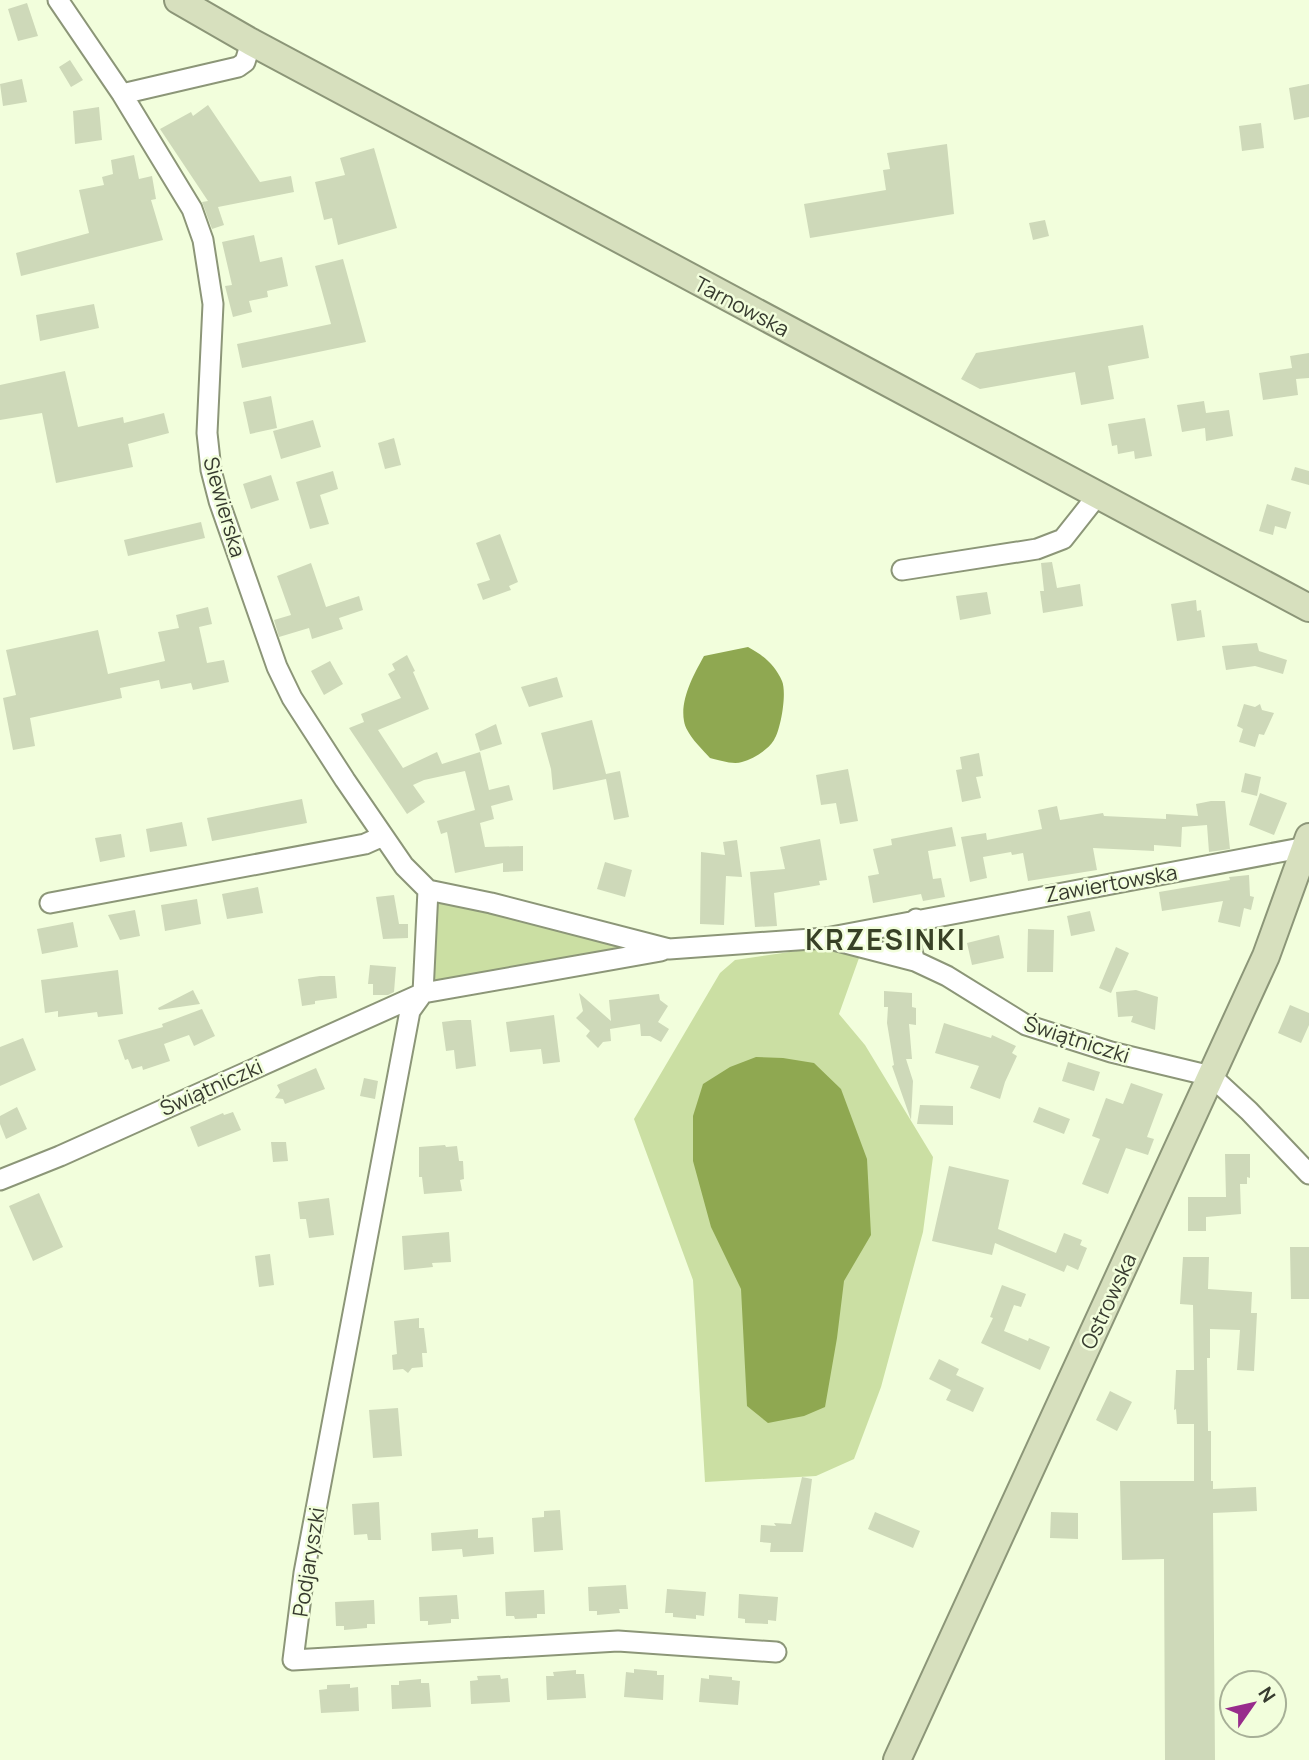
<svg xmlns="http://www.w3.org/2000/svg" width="1309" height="1760" viewBox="0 0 1309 1760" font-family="Manrope,sans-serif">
	<rect width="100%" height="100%" fill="#f2fedc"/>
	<path fill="#cbdfa3" d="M449,898L636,950L431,983V907Z
		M831,946L859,958L839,1014L865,1045L933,1157L923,1232L881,1387L854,1459L816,1476L705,1482L693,1280L634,1119L720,973L735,960Z"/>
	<path fill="#8fa851" d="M748,647C763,655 775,665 782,681C787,693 781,729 774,740C768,750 753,759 742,762C733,765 719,760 710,758C701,748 686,734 684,721C680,699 694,674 704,656Z
		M756,1057L783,1058L814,1063L841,1089L867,1159L871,1235L844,1281L837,1338L825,1407L804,1416L768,1423L747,1406L741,1289L711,1227L693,1161V1116L703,1084L730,1067Z"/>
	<path fill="#ced9b9" d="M27,3L38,36L18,41L8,9Z
		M70,60L83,80L71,87L59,67Z
		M22,79L27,102L3,106L0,84Z
		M1309,84V117L1294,120L1289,88Z
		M208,105L260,182L291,176L294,192L218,207L224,225L212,229L202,202L208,201L160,129L191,112L193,116Z
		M99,107L102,140L75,144L73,111Z
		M1261,123L1264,148L1242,151L1239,126Z
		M947,144L954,214L810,238L804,204L886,190L883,170L890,169L887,153Z
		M374,148L397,228L338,245L332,218L324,220L315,182L345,175L340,158Z
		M134,155L139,179L152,176L156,199L151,200L163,240L21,276L16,253L89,233L79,190L104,185L102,177L113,174L111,160Z
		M1045,220L1049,236L1033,240L1029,223Z
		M254,235L260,262L282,257L288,286L267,291L268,297L249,301L252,312L233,317L225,286L232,285L222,242Z
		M343,259L366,342L242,368L237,344L331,324L315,266Z
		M94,304L99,328L40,341L36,315Z
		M1143,325L1149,358L1108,366L1114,399L1081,405L1075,372L980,389L961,379L976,353Z
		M1309,353V378L1296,379L1298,395L1263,400L1259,373L1292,368L1290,356Z
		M65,371L78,427L123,417L124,423L164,413L169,433L128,444L133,467L56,483L42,413L0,420V385Z
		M271,396L277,428L250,434L243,402Z
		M1204,401L1206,413L1229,410L1233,436L1206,441L1205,428L1182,432L1177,405Z
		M1145,418L1152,456L1135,459L1134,451L1118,454L1117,445L1112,446L1108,424Z
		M313,420L321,447L281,459L273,431Z
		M394,438L401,465L385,469L378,443Z
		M1295,467L1309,471V485L1291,480Z
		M333,471L338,489L320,495L329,524L310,529L296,482Z
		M271,475L279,500L251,509L243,484Z
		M1267,504L1291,512L1286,529L1275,526L1273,535L1259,531Z
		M201,522L205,538L128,556L124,540Z
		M500,534L518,582L509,586L511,590L483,600L477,584L490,580L476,543Z
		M1052,562L1057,588L1080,584L1083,606L1043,613L1040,591H1044L1041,563Z
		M311,563L326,607L359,596L363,610L339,618L343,629L312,639L309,628L279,637L274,620L291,615L277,576Z
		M987,592L991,614L960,620L956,596Z
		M1196,600L1197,611L1201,610L1205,637L1177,641L1171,604Z
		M208,607L212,624L199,627L207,663L224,660L229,682L193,690L191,683L161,689L159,680L120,688L122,698L30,718L35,746L13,750L3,698L16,695L6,650L98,630L108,674L165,661L158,632L179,628L176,615Z
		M1257,643L1259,651L1287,660L1283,674L1255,666L1226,670L1222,646Z
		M407,655L415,671L413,672L429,709L378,730L403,768L437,752L442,764L480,752L489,790L509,785L513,800L491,806L494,819L480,823L485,847L523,846V871L503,872V863L455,873L447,832L441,834L437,821L475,810L465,771L424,780L413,785L425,802L407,814L349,728L364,722L361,714L401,698L388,674L395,670L392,664Z
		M330,661L343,684L324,695L311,671Z
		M557,677L563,697L529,707L521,687Z
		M1244,704L1255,707L1260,704L1262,710L1274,713L1264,735L1259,734L1255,747L1239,742L1243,729L1237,726Z
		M592,720L606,774L620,771L629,817L614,820L606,779L553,790L551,769L541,733Z
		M496,724L502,744L480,751L475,734Z
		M979,753L983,776L976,777L981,798L962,802L956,770L962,769L960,757Z
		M848,769L858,821L840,824L836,803L821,805L816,775Z
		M1245,773L1261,777L1257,796L1241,792Z
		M1260,793L1287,803L1274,835L1249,825Z
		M302,799L307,823L212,841L207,818Z
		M1211,801H1225L1230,849L1209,852L1207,825L1182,827L1181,847L1154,845V851L1093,848L1097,870L1028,881L1023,853L1012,855L1011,852L983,857L987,878L970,882L961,837L986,833L987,840L1042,829L1038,810L1057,806L1060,820L1103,813L1104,816L1166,819V814L1198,816L1196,804Z
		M182,822L187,846L150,852L146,829Z
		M952,827L956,846L928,851L933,879L941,878L945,897L923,901L921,894L873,903L868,876L879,874L873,849L892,845L891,839Z
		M121,834L125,857L100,862L95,838Z
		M820,839L827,880L819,881L820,885L774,893L777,926L755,927L750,872L785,869L780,847Z
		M737,840L742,877L726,876L724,925L700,924L701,852L725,855L723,842Z
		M605,862L632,870L625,897L597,889Z
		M1249,875L1250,896L1254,897L1251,910L1244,908L1240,927L1218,922L1223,901L1162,911L1159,892L1230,880L1229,877Z
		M258,887L263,913L227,919L222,894Z
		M394,895L399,924H408V938L383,939L376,897Z
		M197,899L201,924L165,931L161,905Z
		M135,910L140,936L120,940L108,915Z
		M1090,911L1095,931L1071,936L1067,916Z
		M73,922L78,947L42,954L37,929Z
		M1028,929L1054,930L1053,972H1027Z
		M999,935L1004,958L972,965L967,943Z
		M1116,947L1129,953L1111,993L1099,988Z
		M370,965L396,967L394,992L388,995H373V984H368Z
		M118,970L123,1014L98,1017L97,1012L58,1017V1011L45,1013L41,980Z
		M320,976H335L337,998L315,1001V1004L302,1006L298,979Z
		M193,990L200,1004L159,1010L158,1008Z
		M1136,990L1158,997L1155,1030L1131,1022L1133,1016L1118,1017L1116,992Z
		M884,991L912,993V1007L916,1008V1025L909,1024L912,1059H906L913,1081L911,1120L892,1066L894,1065L887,1023L888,1007H884Z
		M579,993L611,1021L609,1000L659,994L660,1000L668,1006L658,1022L669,1029L661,1042L650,1036H641L640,1024L610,1029L611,1041L603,1042L598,1048L586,1036L590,1031L576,1018L583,1011Z
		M1290,1005L1309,1013V1025L1301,1043L1278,1033Z
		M202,1009L215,1036L194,1046L189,1035L164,1044L170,1061L143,1070L142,1066L132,1069L128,1059L125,1060L118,1040L163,1027L162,1024Z
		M554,1015L560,1062L543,1064L541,1049L510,1052L506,1022Z
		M458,1020H471L476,1066L456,1069L454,1050L446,1051L442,1022Z
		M944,1023L991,1038L992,1035L1016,1046L1012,1053L1017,1056L1005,1082L1000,1099L970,1088L979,1066L935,1053Z
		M23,1038L36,1070L0,1086V1047Z
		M1068,1062L1100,1072L1094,1091L1062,1081Z
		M316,1068L325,1089L285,1104L283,1099L275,1098L280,1091L277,1085Z
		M364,1078L378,1081L375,1099L360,1096Z
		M1131,1083L1163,1094L1147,1137L1154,1139L1148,1155L1126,1148L1108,1194L1082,1184L1100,1139L1092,1136L1106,1098L1123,1104Z
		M920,1105L953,1106V1125L917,1124Z
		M17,1107L27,1129L6,1139L0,1124V1116Z
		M1039,1107L1070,1119L1064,1134L1033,1122Z
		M233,1112L241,1130L198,1147L190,1127L223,1113L224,1115Z
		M271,1142H286L288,1161L273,1162Z
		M445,1145L446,1147L457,1146L459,1161H463L464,1179L460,1180L462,1191L424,1194L422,1177H419V1147Z
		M1225,1154H1250V1178L1247,1177V1184H1240L1241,1214L1206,1217V1231H1188V1197H1226Z
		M949,1166L1009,1180L998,1229L1056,1253L1064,1233L1082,1240L1080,1245L1087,1248L1078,1270L1067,1265L1064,1272L995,1243L992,1255L932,1241Z
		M39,1193L63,1247L33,1261L9,1206Z
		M329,1198L334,1235L309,1238L306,1219H300L298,1202Z
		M449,1232L451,1262L432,1263L433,1267L404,1270L402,1236Z
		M1290,1247H1309V1299H1291Z
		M270,1254L274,1285L259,1287L255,1256Z
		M1183,1257H1209L1208,1289L1252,1292L1251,1313H1257L1254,1371L1237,1370L1240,1330L1210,1329V1358H1207L1208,1431H1211V1481H1213V1489L1256,1487L1257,1511L1213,1513L1215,1760H1165L1164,1559L1122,1560L1120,1481H1194V1424H1177L1176,1409L1174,1410L1176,1370H1194L1193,1305L1180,1304Z
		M1002,1285L1026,1294L1021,1307L1014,1305L1004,1331L1028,1341L1029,1338L1050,1347L1040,1370L981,1343L993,1318L990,1317Z
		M419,1318V1328H424L427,1353H422L423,1367L412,1368L408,1373L403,1369L393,1370L392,1355L397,1354L394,1321Z
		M939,1359L959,1369L956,1375L984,1388L973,1412L946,1400L951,1390L929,1379Z
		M1110,1391L1132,1402L1117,1431L1096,1420Z
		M398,1408L402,1456L373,1458L369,1410Z
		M802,1477L812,1479L803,1552H770L771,1543L760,1542L761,1525L776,1526L774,1523L791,1524Z
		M379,1502L381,1540H368L367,1534L354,1535L352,1504Z
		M560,1510L563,1550L534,1552L532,1518L544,1517V1511Z
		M875,1512L920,1531L913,1548L868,1529Z
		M1051,1512L1078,1513V1539L1050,1538Z
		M478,1529V1538L493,1537L494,1554L463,1557L462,1549L432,1551L431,1533Z
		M626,1585L628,1609H619L620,1613L597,1615V1611H589L588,1587Z
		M667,1589L706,1592L704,1616L696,1615V1619L673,1617V1613H665Z
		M544,1590L545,1614H537V1618L515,1619L514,1616H506L505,1592Z
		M739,1594L778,1597L776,1621L768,1620V1624L745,1623V1619L738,1618Z
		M457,1595L459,1619H451V1623L428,1625V1621H420L419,1597Z
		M374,1600L375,1624H367V1628L344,1630V1626H336L335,1602Z
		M634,1669L657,1671V1675H664L663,1700L624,1697L626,1672L634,1673Z
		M576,1670V1674H584L586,1698L547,1700L546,1676H554L553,1672Z
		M500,1675L501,1679L508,1678L510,1702L471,1704L470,1681L478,1680L477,1676Z
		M709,1675L732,1677V1680L740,1681L738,1705L699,1702L701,1678L709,1679Z
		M421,1679V1683H429L431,1707L392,1709L391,1685H399V1681Z
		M350,1684V1688L358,1687L359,1711L321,1713L319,1690L327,1689V1685Z"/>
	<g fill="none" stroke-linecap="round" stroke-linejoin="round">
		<g stroke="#8c9678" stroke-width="23">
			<path id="street" d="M58,0L122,94L192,209L203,240L213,304L207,433L211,470L219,501L277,667L292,698L345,780L404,866L428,890
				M122,94L238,67L245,62L251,42
				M902,570L1037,549L1063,539L1097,496
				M428,890L491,903L669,949L826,938L1306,847
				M50,903L365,844L383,836
				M830,939L915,961L947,976L1026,1025L1111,1052L1211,1076L1249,1111L1309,1174
				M915,961C909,944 909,935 916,919
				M423,993L410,1011L304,1573L293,1660L618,1641L776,1652
				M423,993L428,890
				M0,1180L60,1156L423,993L661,951"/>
		</g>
		<g stroke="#8c9678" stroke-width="30">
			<path id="secondary" d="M178,0L251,42L1309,608
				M897,1760L1266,956L1309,837"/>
		</g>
		<use href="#street" stroke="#fff" stroke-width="19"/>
		<use href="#secondary" stroke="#d7e0be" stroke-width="26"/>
	</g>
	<g text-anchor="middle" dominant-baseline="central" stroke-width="5" stroke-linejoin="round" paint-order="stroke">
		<g font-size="21" fill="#373b2f" stroke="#f2fedc">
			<text transform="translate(742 306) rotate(28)">Tarnowska</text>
			<text transform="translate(225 507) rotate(74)">Siewierska</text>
			<text transform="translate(1111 883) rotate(-10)">Zawiertowska</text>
			<text transform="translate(1077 1039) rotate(18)">Świątniczki</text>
			<text transform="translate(211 1087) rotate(-24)">Świątniczki</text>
			<text transform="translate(1108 1301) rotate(-65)">Ostrowska</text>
			<text transform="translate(308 1562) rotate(-81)">Podjaryszki</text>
		</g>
		<g font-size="28" font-weight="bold" letter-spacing="2" fill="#384126" stroke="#f2fedc">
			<text x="886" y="939">KRZESINKI</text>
		</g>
	</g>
	<g transform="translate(1253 1704) rotate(56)"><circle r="33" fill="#f2fedc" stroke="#a7b097" stroke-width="2"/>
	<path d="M0-5L12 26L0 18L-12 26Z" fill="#982c8c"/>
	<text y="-10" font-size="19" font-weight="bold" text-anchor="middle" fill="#373b2f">N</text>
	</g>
</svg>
